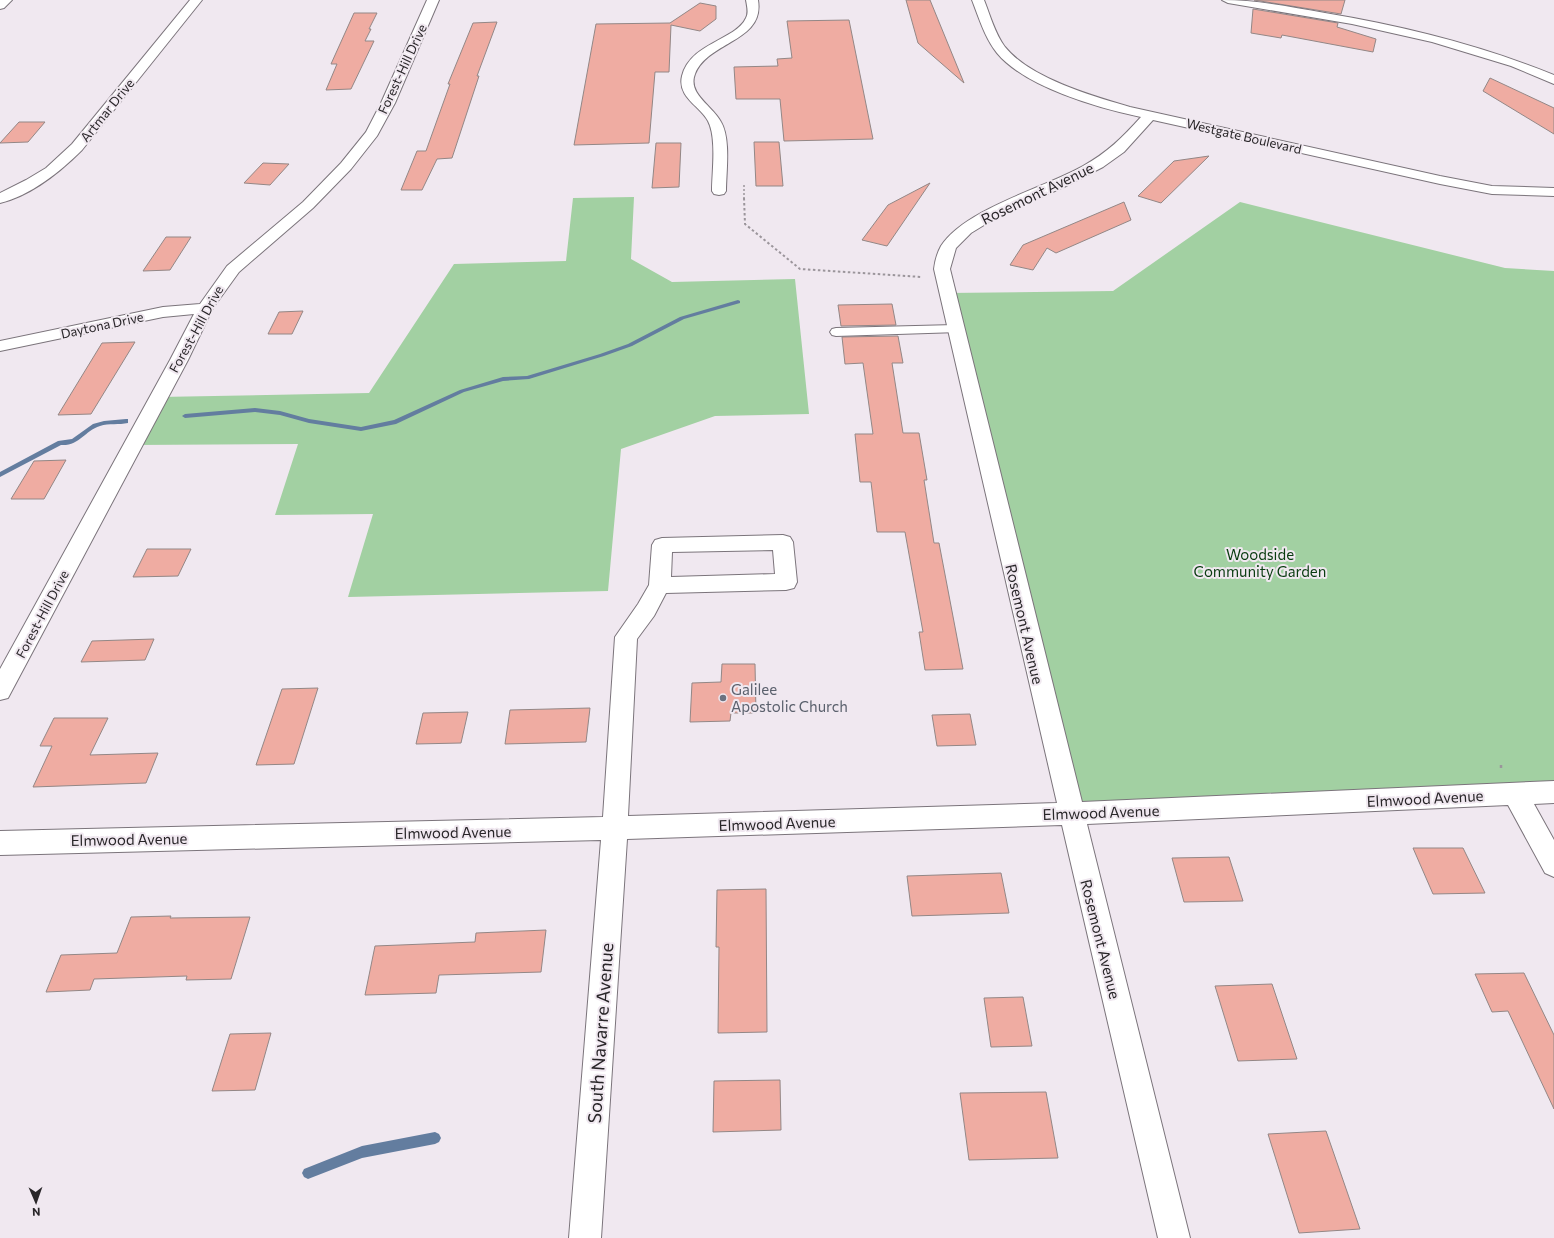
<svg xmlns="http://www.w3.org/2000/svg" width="1554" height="1238" viewBox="0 0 1554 1238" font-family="Commissioner,sans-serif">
	<rect width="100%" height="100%" fill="#f0e8f0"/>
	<path fill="#a2d0a2" d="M634,197L631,259L672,282L795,279L809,414L715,416L621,449L608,591L348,597L373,514L275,515L298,444L133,445L159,397L369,393L454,264L566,261L573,198Z
		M1240,202L1505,268L1554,271V792L1071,814L947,293L1113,291Z"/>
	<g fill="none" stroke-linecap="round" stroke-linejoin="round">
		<path fill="#637d9f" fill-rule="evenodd" d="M738,300L740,301V303L684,319L632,346L604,356L529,379L503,381L464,392L396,424L361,431L309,423L280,415L255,412L185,418L182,416L185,414L255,408L280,411L309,419L361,427L394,420L460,390L503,377L527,376L600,354L628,344L680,317Z
			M126,419H128V423C119,425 109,423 100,426C84,431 80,446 61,445L0,477V472L58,441L72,439L93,424L104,421Z
			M435,1132L439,1134L441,1138L439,1142L435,1144L362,1158L308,1179L304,1177L302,1173L304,1169L362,1146Z"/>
	</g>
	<path fill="#efaca2" stroke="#938786" d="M906,0H930L964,83L918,43Z
		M1254,0H1345L1341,14Z
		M700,3L716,6V19L700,31L671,25L669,72H655L649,143L574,145L596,24L670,23Z
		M1253,9L1338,23L1337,27L1376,39L1373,52L1282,35L1281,38L1251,33Z
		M354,13H377L369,29H371L365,41H374L351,89L326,90L337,64H331Z
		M849,20L873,139L784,141L780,99H736L734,67L778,66L777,59L792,58L787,21Z
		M497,22L477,76H479L452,158L437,159L422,190H401L417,151H426L450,84H448L473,23Z
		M1490,78L1554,108V134L1483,91Z
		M19,122H45L28,142L0,143Z
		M754,142H779L783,186H756Z
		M656,143H681L679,187L652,188Z
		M1209,156L1161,203L1138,196L1174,161Z
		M263,163L289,164L270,185L244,183Z
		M930,183L887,246L862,240L888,205Z
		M1124,202L1131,220L1056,253L1047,248L1033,270L1010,265L1023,245Z
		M166,237H191L170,270L143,271Z
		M892,304L896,325L841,326L838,305Z
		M303,311L292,334H268L279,312Z
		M898,336L903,363H892L903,433H919L927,480H924L934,543H939L963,669L925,670L919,632H923L905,532H877L871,482H860L855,434H873L863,363L845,364L842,337Z
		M135,342L91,414L58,415L102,343Z
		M66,460L44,499H11L34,461Z
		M147,549H191L178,576L133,577Z
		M154,639L145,660L81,662L92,641Z
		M722,664H755L756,713H731L730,721L690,722L692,683L721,682Z
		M318,688L294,764L256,765L282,689Z
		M590,708L586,742L505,744L510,710Z
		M468,712L461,743L416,744L423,713Z
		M970,714L976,745L937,746L932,715Z
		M54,718H108L90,755L158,753L146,783L33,787L52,746H40Z
		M1413,848H1463L1485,893L1433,894Z
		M1229,857L1243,901L1184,902L1172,858Z
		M1001,873L1009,913L912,916L907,876Z
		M766,889L767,1032L718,1033L719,947H716L717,890Z
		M171,916L170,918L250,917L231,979L186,980L187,976L94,979L90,990L46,992L61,955L117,953L131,917Z
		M546,930L541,972L439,975L436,993L365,995L375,946L475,942L476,933Z
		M1524,973L1554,1035V1109L1508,1011L1492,1012L1475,974Z
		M1272,984L1297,1059L1238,1061L1215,986Z
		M1023,997L1032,1046L991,1047L984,998Z
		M271,1033L255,1090L212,1091L230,1034Z
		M780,1080L781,1130L713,1132L714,1081Z
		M1046,1092L1058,1158L969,1160L960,1093Z
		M1326,1131L1360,1229L1299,1233L1268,1134Z"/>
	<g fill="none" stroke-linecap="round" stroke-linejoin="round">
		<g stroke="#7b747b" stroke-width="2">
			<path id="service" d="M955,325L959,326L961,329L959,332L836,336L832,335L830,332L832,329L836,328Z"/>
		</g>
		<g stroke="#7b747b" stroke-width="2">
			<path id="minor" d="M0,0H12L4,8L0,9Z
				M190,0H202L82,150C61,171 30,196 0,203V193L26,180L46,168L72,144Z
				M427,0H439L395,103L377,136L351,169L313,208L239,272L213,308L188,360L8,698L0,700V669L170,360L194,314L163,317L0,351V341L163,307L200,304L227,266L303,202L341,163L366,132L381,103Z
				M746,0H758C765,42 708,41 695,74C687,94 713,106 721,122C731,139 726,172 726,191L724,194L719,195L714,194L712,191C712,172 717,138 708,121C700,106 677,97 682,76C690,43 736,40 746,18C749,13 747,6 746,0Z
				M972,0H984C990,15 995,34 1005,47C1030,78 1092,96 1130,107L1440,176L1492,186L1554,188V196L1492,194L1440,184L1153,120L1124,152L1103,167L1064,187L1002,214L971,233L956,248L950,269L1082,802L1554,781V803L1534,804L1554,840V877L1545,873L1508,805L1087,824L1190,1238H1158L1062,825L627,839L601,1238H569L601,840L0,855V831L603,817L615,637L638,604L649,585L652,545L655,540L662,538L783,535L790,537L793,542L797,582L794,588L786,590L666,593L654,616L637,639L628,816L1057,803L934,269C935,261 937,253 941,246C965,209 1044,188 1083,166C1107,153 1123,137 1141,117C1098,108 1025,87 997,53C985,38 979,18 972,0ZM773,550L775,574L671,577L672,552Z
				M1222,0C1257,0 1291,7 1325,13C1404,26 1480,45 1554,75V84L1511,66L1432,42L1352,24L1228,3Z"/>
		</g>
		<path stroke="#9b959b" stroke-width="1.5" stroke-dasharray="2 2" stroke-linecap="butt" d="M744,185V199"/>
		<path stroke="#9b959b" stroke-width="2" stroke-dasharray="2.5 2.5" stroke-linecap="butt" d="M744,198L745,224L800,269L922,277"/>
		<path stroke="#9b959b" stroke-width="2.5" stroke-dasharray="3 3" stroke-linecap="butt" d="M1501,765V771"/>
		<use href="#service" fill="#fff" fill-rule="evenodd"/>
		<use href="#minor" fill="#fff" fill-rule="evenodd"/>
	</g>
	<circle fill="#6b7280" stroke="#f0e8f0" stroke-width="1.5" cx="723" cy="698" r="4"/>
	<g text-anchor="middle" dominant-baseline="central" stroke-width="4" stroke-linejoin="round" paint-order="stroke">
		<g font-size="13" fill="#292629" stroke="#f0e8f0">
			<text transform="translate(402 69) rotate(-65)">Forest-Hill Drive</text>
			<text transform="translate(107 110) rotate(-51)">Artmar Drive</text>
			<text transform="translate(1244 136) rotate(13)">Westgate Boulevard</text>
			<text transform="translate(102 325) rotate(-12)">Daytona Drive</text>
			<text transform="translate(196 329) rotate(-61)">Forest-Hill Drive</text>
			<text transform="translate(42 614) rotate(-62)">Forest-Hill Drive</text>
		</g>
		<g font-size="15" fill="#292629" stroke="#f0e8f0">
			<text transform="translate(1037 193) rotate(-26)">Rosemont Avenue</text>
			<text transform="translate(1025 624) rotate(77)">Rosemont Avenue</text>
			<text transform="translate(1425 798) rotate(-3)">Elmwood Avenue</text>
			<text transform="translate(1101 812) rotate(-2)">Elmwood Avenue</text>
			<text transform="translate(777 823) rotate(-2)">Elmwood Avenue</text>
			<text transform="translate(453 832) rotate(-1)">Elmwood Avenue</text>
			<text transform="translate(129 839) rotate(-1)">Elmwood Avenue</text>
			<text transform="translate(1101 939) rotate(76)">Rosemont Avenue</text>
		</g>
		<g font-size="15" fill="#093c10" stroke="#f0e8f0">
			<text x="1260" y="554">Woodside<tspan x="1260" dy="17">Community Garden</tspan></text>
		</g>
		<g font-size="15" fill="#5b616d" stroke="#f0e8f0" text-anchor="start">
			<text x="731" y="689">Galilee<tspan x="731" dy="17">Apostolic Church</tspan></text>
		</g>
		<g font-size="18" fill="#292629" stroke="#f0e8f0">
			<text transform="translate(600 1033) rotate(-86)">South Navarre Avenue</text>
		</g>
	</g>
	<g transform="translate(36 1202) rotate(178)" stroke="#f0e8f0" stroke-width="3" paint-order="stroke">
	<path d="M0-3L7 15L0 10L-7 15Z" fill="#292629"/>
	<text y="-6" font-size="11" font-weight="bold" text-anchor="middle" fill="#292629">N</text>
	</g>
</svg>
